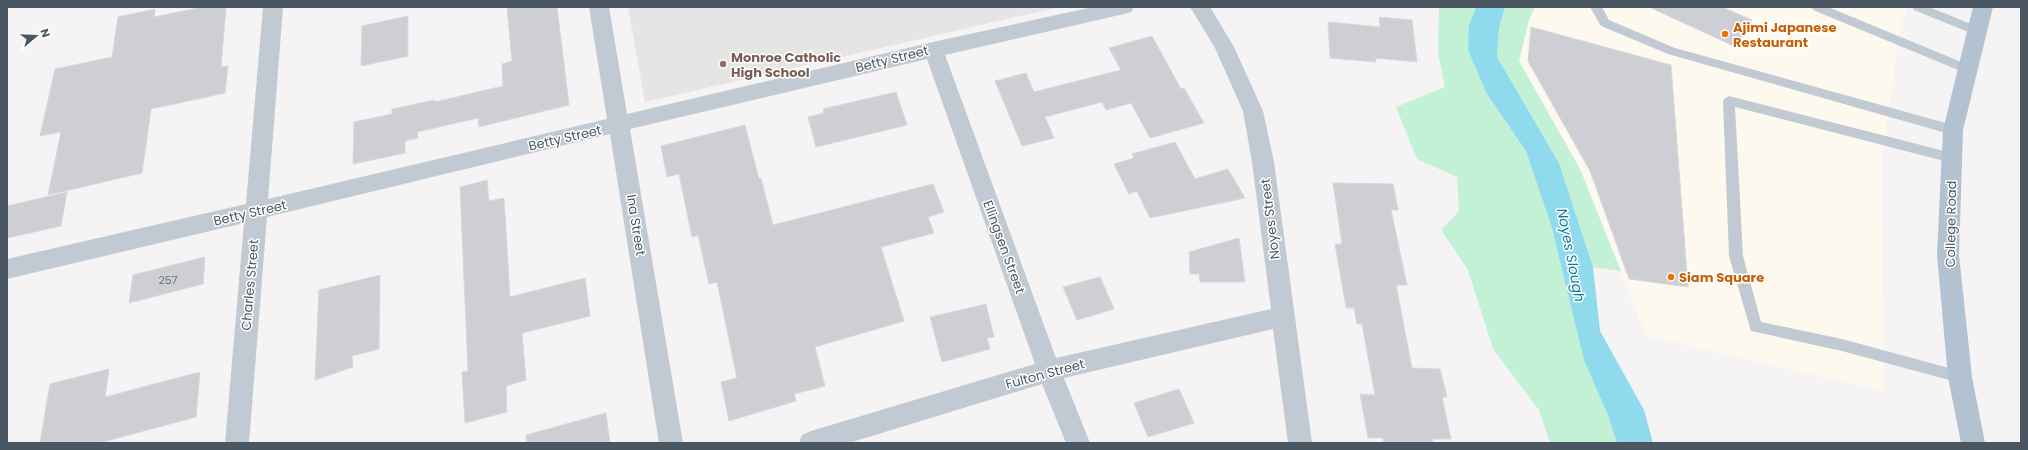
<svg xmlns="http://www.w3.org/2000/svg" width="2028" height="450" viewBox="0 0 2028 450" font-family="Poppins,sans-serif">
	<rect width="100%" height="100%" fill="#f5f3f3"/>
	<path fill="#fdf9ef" d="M1535,7H1908L1901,23L1882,159L1884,391L1646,336L1580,169L1519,61L1529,20Z"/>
	<path fill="#e6e4e5" d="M628,7H1060L645,102Z"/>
	<path fill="#c3f1d5" d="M1439,7H1476L1469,25L1487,94L1526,151L1552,228L1617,443H1550L1539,410L1493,349L1468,270L1441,230L1459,211L1457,177L1417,159L1396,107L1445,87L1438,52Z
		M1505,7H1535L1529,20L1519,61L1580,169L1621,271L1593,267L1559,163L1497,57L1499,28Z"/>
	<path fill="#90daee" d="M1476,7H1505L1499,28L1497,57L1559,163L1593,267L1600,331L1644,410L1653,443H1617L1608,415L1584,360L1552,228L1526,151L1487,94L1468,50L1469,25Z"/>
	<path fill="#cdcfd5" stroke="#d7d9de" d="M203,7H226L221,67L228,66L225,93L151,109L142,173L48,195L61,132L40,136L55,69L112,57L118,17L155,9L154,17Z
		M507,7H557L569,105L479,127L478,118L417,132L418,138L405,141V153L353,164L354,122L392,114V109L435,100V102L503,86L502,64L512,61Z
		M1649,7H1722L1752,20L1736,47Z
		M408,16V56L361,66L362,26Z
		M1379,17L1412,20L1417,62L1375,58L1376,62L1330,58L1328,22L1380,27Z
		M1531,27L1671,65L1688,287L1629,279L1590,171L1528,61Z
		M1152,36L1181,89L1184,88L1204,123L1150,138L1131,103L1106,110L1102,102L1045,117L1054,138L1022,146L995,81L1026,73L1034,92L1121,70L1109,48Z
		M896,92L907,125L816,147L808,117L824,113L823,109Z
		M745,125L759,179L761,178L773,225L933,184L944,212L928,217L934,233L881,247L904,321L815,347L825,386L794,394L796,401L729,421L721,382L737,378L717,282L709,284L698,235L692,237L679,174L667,177L661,146Z
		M1175,142L1195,179L1228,169L1245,198L1150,218L1137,191L1129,194L1114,164L1134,158L1132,154Z
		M487,180L489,201L504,198L510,297L585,278L590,316L522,333L526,380L506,386L507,412L465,423L462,372L468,371L460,187Z
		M1333,183L1393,184L1398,210H1391L1407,285H1396L1412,368L1440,369L1447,397H1442L1451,439H1432L1433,443H1384L1383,438H1368L1360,394L1375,395L1362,324H1357L1354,308H1346L1335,244H1342Z
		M67,192L61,226L7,238V206Z
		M1239,238L1245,282H1200L1199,274H1190L1189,252Z
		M205,257L203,284L129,303L133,275Z
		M380,275L379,349L352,356L353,367L315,380L319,290Z
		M1100,277L1114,309L1077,320L1063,287Z
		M986,304L994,337L987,338L990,349L942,362L930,317Z
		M109,369L105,397L200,372L196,417L99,443H40L50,384Z
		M1179,389L1194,423L1148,437L1134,403Z
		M606,413L610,443H527L526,435Z"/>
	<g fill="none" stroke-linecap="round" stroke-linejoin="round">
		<path fill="#c1cad2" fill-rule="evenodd" d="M1590,7H1602L1609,20L1675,48L1953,125L1957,127L1959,130L1957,133L1953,135L1668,54L1601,26Z
			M1811,7H1828L1971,66L1973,69L1971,72H1963L1813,10Z
			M1912,7H1929L1981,28L1983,31L1977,35L1973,34L1914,10Z
			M1729,96L1956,154L1958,158L1956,162L1952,163L1735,107L1743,256L1761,322L1842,339L1960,371L1965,372L1967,377L1965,382L1960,383L1842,351L1751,331L1729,256L1723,101L1725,98Z"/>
		<path fill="#c1cad2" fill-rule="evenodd" d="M263,7H283L268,199L607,119L589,7H609L627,114L933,42L1093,7H1134L1131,12L1124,14L945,55L1056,358L1271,309L1252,162L1243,111L1215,48L1190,7H1210L1234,47L1263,111L1274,162L1312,443H1288L1273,329L1064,378L1090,443H1066L1042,384L849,443H799L802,435L811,431L1035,364L927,59L630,129L683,443H659L610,134L267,217L249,443H225L244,223L7,279V259L246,204Z"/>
		<path fill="#b3c2d1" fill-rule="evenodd" d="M1973,7H1993L1963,130L1959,255L1972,377L1985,443H1961L1948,377L1937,255L1943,130Z"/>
	</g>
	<g fill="#e8710a" stroke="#fff" stroke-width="1.5">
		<circle cx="1725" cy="34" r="4"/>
		<circle cx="1671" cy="277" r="4"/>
	</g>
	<circle fill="#8d6e63" stroke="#fff" stroke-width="1.5" cx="723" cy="64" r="4"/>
	<g text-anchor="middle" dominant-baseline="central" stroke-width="3" stroke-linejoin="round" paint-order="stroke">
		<g font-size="11" fill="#6b747e">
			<text x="168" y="280">257</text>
		</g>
		<g font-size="13" font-weight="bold" fill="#c56008" stroke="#fff" text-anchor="start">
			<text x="1733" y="27">Ajimi Japanese<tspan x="1733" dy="15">Restaurant</tspan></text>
			<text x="1679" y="277">Siam Square</text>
		</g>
		<g font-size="13" font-weight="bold" fill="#785e54" stroke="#fff" text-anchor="start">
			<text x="731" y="57">Monroe Catholic<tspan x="731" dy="15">High School</tspan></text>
		</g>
		<g font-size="13" fill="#4a5661" stroke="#fff">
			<text transform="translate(892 59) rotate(-14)">Betty Street</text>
			<text transform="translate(565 138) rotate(-13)">Betty Street</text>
			<text transform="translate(250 213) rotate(-13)">Betty Street</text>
			<text transform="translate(1270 219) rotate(-97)">Noyes Street</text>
			<text transform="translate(1951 224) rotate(-89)">College Road</text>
			<text transform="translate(636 225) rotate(81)">Ina Street</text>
			<text transform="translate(1004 247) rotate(70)">Ellingsen Street</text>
			<text transform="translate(250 285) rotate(-85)">Charles Street</text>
			<text transform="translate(1045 374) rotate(-15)">Fulton Street</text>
		</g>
		<g font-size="14" font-style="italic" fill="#0c7c9b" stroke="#fff">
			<text transform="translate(1571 255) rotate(79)">Noyes Slough</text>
		</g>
	</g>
	<rect width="2028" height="450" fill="none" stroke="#4a5661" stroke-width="16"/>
	<g transform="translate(36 36) rotate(71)" stroke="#ffffff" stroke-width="3" paint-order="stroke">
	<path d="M0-3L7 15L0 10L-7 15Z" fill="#4a5661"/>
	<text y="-6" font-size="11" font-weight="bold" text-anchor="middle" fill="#4a5661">N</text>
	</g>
</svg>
